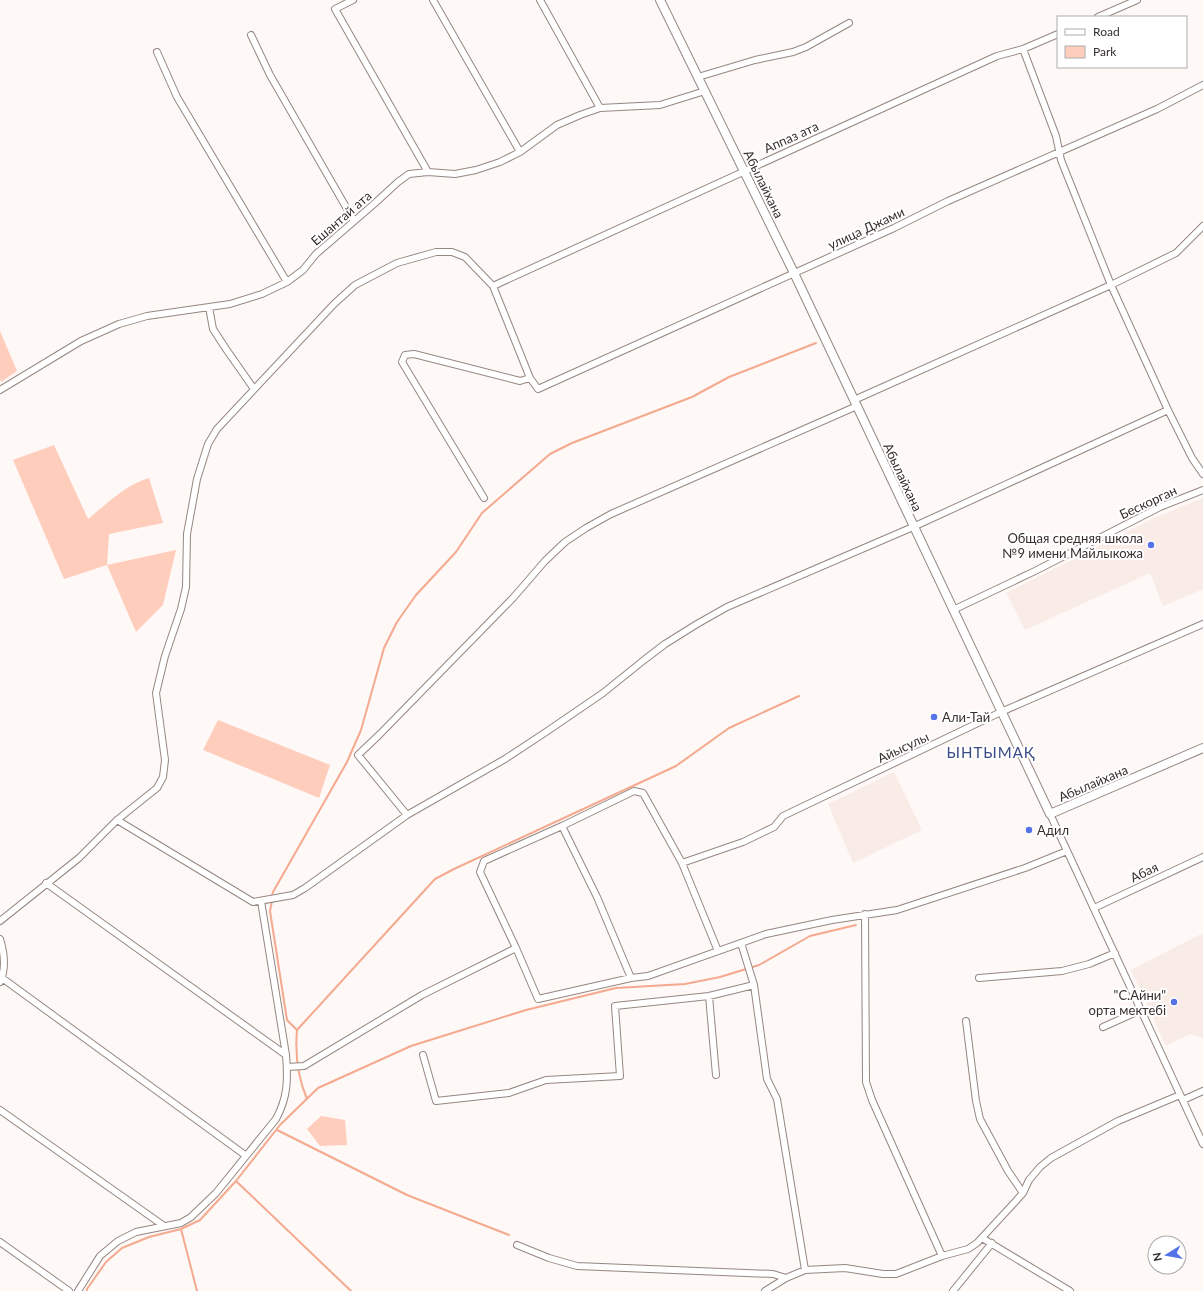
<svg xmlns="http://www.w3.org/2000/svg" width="1203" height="1291" viewBox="0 0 1203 1291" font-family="Lato,sans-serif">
	<rect width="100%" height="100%" fill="#fef8f6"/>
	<path fill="#f9ebe6" d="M1203,498V589L1163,606L1150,573L1025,630L1006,593L1154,518Z
		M894,772L922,830L853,863L828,804Z
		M1203,933V1038L1190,1034L1166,1046L1131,970Z"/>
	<path fill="#ffcdbc" d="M0,331L17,371L1,382L0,379Z
		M54,445L88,519C107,504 125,485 149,478L163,523L109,534L107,565L176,550L163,605L136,632L107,565L64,579L13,460Z
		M218,720L330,765L319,798L203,750Z
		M321,1116L345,1120L347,1145L320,1146L307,1129Z"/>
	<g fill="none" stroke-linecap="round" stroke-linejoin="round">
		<path stroke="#f5a98f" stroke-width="2" d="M272,896L273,892L347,762L361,730L384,648L397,622L416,595L456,552L482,513L550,454L572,443L692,397L729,377L816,343
			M272,901L270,911L287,1020L297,1030
			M307,1099C298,1078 295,1053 297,1030L435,879L454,869L676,766L729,728L799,696
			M277,1130L407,1195L509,1235
			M236,1181L351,1291
			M181,1229L197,1291
			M87,1291V1289L106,1262L122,1248L149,1237L181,1229L200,1220L236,1181L280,1125L318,1088L411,1046L526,1010L616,988L685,984L720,977L759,965L810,936L856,925"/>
		<g stroke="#958782" stroke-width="8">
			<path id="minor" d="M353,0L335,9L428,172
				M433,0L520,152
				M540,0L600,108
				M1098,17L1137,0
				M251,35L270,75L354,221
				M1023,49L1056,136L1061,160L1111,285L1168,410L1192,458L1203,474
				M157,52L177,97L287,282
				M698,77L755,60L793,52L806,47L849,23
				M493,286L997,56L1023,49L1058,34
				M209,307L213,329L226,349L254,389
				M0,390L81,341L119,324L147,316L230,304L262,294L287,282L303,270L316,254L374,204L398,182L409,174L428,172L455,174L476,170L500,162L520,152L557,125L580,115L600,108L660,105L705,91
				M854,400L1111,285L1176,253L1203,226
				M484,498L402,362L405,355L414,354L520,381L530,378
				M953,610L1035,571L1160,507L1203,490
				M1050,814L1203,1144
				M407,815L358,755L380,734L513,598L545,561L565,542L586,528L611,514L857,406
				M117,820L253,902L293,895L305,888L407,815L505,759L546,732L603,693L644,660L665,644L697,624L727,607L913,527L1168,410
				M562,826L597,897L631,978
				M682,863L743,842L774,827L783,816L1001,712L1203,624
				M46,883L286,1055
				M1094,908L1203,857
				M865,914L866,1082L872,1100L942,1256
				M0,921L79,858L117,820L157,788L163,777L165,760L156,693L165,656L181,609L186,587L187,534L197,479L208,444L217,429L334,304L355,285L397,263L436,252H452L465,257L493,286L530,378L538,389L894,228L948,201L1157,109L1203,85
				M0,939C4,952 6,969 0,982
				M718,951L682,863L643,793L634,791L562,826L484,861L480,872L516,948L538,999L631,978L648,976L766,934L832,920L897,910L1025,868L1067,851
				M2,978L245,1155
				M979,978L1062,971L1089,964L1115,953
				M754,985L767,1079L777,1099L805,1270
				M709,996L716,1075
				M966,1021L976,1101L980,1119L1008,1171L1023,1193
				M1103,1027L1141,1010
				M423,1055L436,1101L509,1093L546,1080L620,1076L615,1006L709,996L754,985L741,943
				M287,1067L304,1066L422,995L516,948
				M1183,1100L1203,1091
				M0,1110L164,1226
				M982,1238L1070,1291
				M0,1242L69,1291
				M517,1245L549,1258L577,1266L773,1274L786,1278
				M78,1291L100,1256L118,1241L136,1232L181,1223L191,1217L216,1193L276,1119C288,1097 288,1079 286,1055L261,901
				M765,1291L786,1278L805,1270L845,1268L883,1274H896L942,1256L968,1249L977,1243L1015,1202L1023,1193L1029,1180L1040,1167L1051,1158L1118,1121L1180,1095
				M953,1291L992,1243"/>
		</g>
		<g stroke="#958782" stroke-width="10">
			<path id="secondary" d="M660,0L794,273L1050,814L1203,748"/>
		</g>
		<use href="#minor" stroke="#fff" stroke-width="6"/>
		<use href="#secondary" stroke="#fff" stroke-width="8"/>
	</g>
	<g fill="#5572e8" stroke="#fff" stroke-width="1.5">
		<circle cx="1151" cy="545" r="4"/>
		<circle cx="934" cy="717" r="4"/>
		<circle cx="1029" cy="830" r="4"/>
		<circle cx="1174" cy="1002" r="4"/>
	</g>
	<g text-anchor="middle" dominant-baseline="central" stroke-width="4" stroke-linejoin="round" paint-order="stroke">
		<g font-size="13" fill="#352f2d" stroke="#fff">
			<text transform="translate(791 137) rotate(-24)">Аппаз ата</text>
			<text transform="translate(764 184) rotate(64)">Абылайхана</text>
			<text transform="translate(341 218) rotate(-41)">Ешантай ата</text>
			<text transform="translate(866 228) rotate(-25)">улица Джами</text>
			<text transform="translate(903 477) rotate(65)">Абылайхана</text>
			<text transform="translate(1148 502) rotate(-25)">Бескорган</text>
			<text transform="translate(903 747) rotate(-25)">Айысулы</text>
			<text transform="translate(1093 783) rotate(-23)">Абылайхана</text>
			<text transform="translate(1144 872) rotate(-25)">Абая</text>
		</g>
		<g font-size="13" fill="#352f2d" stroke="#fff" text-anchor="end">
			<text x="1143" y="538">Общая средняя школа<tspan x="1143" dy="15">№9 имени Майлыкожа</tspan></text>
			<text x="942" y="717" text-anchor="start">Али-Тай</text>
			<text x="1037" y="830" text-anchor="start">Адил</text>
			<text x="1166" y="995">"С.Айни"<tspan x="1166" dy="15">орта мектебі</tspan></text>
		</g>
		<g font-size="15" letter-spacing="1" fill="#394a85" stroke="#fff">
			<text x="991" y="752">ЫНТЫМАҚ</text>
		</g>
	</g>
	<rect x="1057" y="16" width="130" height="52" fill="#ffffff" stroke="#aeacab"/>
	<rect x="1065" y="29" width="20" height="6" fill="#ffffff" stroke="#aeacab"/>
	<text x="1093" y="36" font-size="12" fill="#352f2d">Road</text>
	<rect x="1065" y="46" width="20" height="12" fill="#ffcdbc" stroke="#aeacab"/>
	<text x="1093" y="56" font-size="12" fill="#352f2d">Park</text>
	<g transform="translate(1167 1255) rotate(259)"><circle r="19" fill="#ffffff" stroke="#aeacab"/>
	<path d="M0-3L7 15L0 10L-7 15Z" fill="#5572e8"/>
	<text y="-6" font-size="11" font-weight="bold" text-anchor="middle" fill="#352f2d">N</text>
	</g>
</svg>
